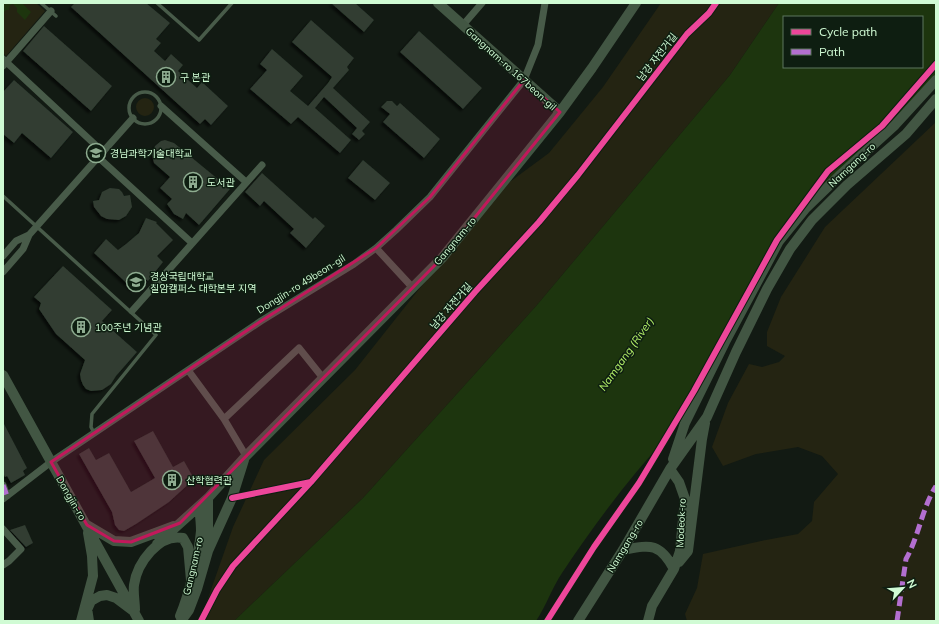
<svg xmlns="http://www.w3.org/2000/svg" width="939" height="624" viewBox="0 0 939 624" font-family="Mulish,'Noto Sans KR',sans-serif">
	<defs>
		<filter id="shadow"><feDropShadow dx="-2.5" dy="2.5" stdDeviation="1" flood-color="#0009"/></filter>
	</defs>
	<rect width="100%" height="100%" fill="#121a13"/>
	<path fill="#242412" d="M3,3H36L45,11L6,56L3,53Z
		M661,3H779L730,75L537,305L363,498L234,621H200L233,527L264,460L355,370L496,192L549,153L603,87Z
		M136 107a9 9 0 1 1 18 0a9 9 0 1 1-18 0Z
		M936,122V621H687L685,614L697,588L703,554L761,541L798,534L812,521L814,502L838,474L822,456L798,447L756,454L723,466L712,447L728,403L749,364L762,367L779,362L785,356L767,346V332L781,297L825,227Z"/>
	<path fill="#1d350e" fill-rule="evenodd" d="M3,3H22L31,12L25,20L17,12V8L13,4L10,5L9,10H6L3,13Z
		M779,3H936V82L790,226L668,436C629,478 594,525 562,573C552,588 546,606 536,621H234L363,498L537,305L730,75ZM784,17H922V67H784Z"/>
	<path fill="#303c31" filter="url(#shadow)" d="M75,3H146L170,23L156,39L161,43L154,51L165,61L171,54L183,65L178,71L197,88L202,82L228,106L211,125L205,119L200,124L71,7Z
		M331,3H355L374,20L364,32Z
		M311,20L354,58L347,67L349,70L333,88L370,122L362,131L365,134L359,140L352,134L357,128L324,97L315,108L351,140L340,153L298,117L291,124L250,89L267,70L260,64L272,49L303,76L290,91L308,106L328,83L332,77L292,42Z
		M44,26L112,86L91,111L23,51Z
		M419,31L482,88L463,109L400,52Z
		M14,80L73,132L51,158L22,133L14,143L3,134V92Z
		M387,101H392L397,106L400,103L440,139L424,158L383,122L390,114L381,107Z
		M165,140L174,143L230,189L199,225L186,213L183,219L174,214L167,204L172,199L160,188L170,177L154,163L152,155L155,146L161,141Z
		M363,160L390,183L375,200L348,178Z
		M262,173L313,219L315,217L325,226L306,248L290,233L294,229L264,201L260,206L245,192Z
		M110,188L119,189L122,192L124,196L130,195L132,207L126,216L119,220L107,219L101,216L94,207L93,201L99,200L102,192Z
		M146,218L157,222L156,223L173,240L157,256L163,262L148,281L143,277L133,289L94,253L106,239L118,250L126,244L139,233Z
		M63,266L112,310L102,321L137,352L116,376L111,384L102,390L91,391L86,389L83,385L81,380L80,374L85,360L56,334L39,309L41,303L34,297Z
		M3,422L27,468L23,471L25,475L11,483L7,476L5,477L3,473Z
		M153,431L173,467L184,461L193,477L192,481L169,502L136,524L124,531L119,530L115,525L112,512L79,454L89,448L96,460L109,453L131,492L155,478L134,441Z
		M25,525L33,543L26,547L10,530Z"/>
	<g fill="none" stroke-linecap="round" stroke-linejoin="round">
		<path stroke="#485b49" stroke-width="3.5" d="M41,3L56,16
			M157,3L199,40L232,3
			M129 108a16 16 0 1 1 32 0a16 16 0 1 1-32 0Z
			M3,196L156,335L92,414L91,427L93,431"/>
		<path stroke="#485b49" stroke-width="7" d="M463,25L482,3
			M3,59L103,152
			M3,66L51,11
			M161,106L246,182
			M98,157L192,243
			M376,248L413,288
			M3,256L16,241L29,235
			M3,272L23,249L29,235L133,118
			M132,311L262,165
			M188,370L224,419L246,456
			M224,419L299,348L323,378
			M3,485L7,496
			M3,499L51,462L261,321L354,264L376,248L396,230L430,197L524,80L538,45L545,3
			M3,529L21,549L9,561L3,565"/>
		<path stroke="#425643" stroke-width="10" d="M438,3L560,112
			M3,375L139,621
			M673,459L685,423L725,342L779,241L805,209L839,176L895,125L936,80
			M87,525L114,541L131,542L174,526
			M157,544L208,498L246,456L442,258L560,112L592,68L636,3
			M208,547V498
			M623,550C650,545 659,542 674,569
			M679,562L688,551L702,439L705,423
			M87,608L89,621
			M87,610L91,601L100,596L107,595L116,598L132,610
			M135,610C135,602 133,593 134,585C137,563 159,533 183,538L188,547L191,580
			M180,616C189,595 199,554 201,531C201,523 200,515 199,506
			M81,621L93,576L92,556L88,533
			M181,621L189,610L197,589L208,551L232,498L244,460
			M578,621L623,550L670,469L707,417L736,352L767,289L790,249L812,220L847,185L906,134L936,99
			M648,621L652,606L674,569L680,551L685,499L679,482L670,469"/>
		<path stroke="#b36fd0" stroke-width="5" stroke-dasharray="10 5" stroke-linecap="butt" d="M3,485L7,496
			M897,621L906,559C919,536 922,508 936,486"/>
		<g stroke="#0e1e11" stroke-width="8">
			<path id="cycleway" d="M232,498L311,482
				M201,621L217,590L233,566L311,482L475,292L539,222L578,175L687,34L709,13L716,3
				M547,621L594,547L639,483L694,391L777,240L828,171L882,126L936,64"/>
		</g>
		<use href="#cycleway" stroke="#ed469a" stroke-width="6"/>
	</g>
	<path fill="#c2185b" fill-opacity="0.2" stroke="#c2185b" stroke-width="3" stroke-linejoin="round" d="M524,80L560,112L442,258L180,523L131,542L114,541L87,525L51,462L261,321L376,248L430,197Z"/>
	<defs>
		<g id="building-ring" transform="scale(1)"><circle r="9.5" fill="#0e1e11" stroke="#8eac90" stroke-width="1.5"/><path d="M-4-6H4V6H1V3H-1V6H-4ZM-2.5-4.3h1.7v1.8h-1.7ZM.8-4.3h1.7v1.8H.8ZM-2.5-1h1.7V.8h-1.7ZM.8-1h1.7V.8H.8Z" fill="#8eac90"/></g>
		<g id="university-ring" transform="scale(1)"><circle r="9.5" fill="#0e1e11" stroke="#8eac90" stroke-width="1.5"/><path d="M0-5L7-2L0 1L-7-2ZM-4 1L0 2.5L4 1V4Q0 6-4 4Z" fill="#8eac90"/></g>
	</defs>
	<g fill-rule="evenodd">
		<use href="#building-ring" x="166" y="77"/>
		<use href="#university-ring" x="96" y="153"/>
		<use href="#building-ring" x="193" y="182"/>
		<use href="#university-ring" x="136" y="282"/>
		<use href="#building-ring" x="81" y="327"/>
		<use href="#building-ring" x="172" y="480"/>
	</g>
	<g text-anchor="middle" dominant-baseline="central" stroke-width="3" stroke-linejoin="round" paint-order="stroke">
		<g font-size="10" fill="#d0fbd4" stroke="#0e1e11">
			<text transform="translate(657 57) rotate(-52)">남강 자전거길</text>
			<text transform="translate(511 69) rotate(42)">Gangnam-ro 167beon-gil</text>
			<text transform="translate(852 165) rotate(-43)">Namgang-ro</text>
			<text transform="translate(455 241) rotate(-50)">Gangnam-ro</text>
			<text transform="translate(301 284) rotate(-32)">Dongjin-ro 49beon-gil</text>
			<text transform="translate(451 306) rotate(-49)">남강 자전거길</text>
			<text transform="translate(71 498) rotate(60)">Dongjin-ro</text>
			<text transform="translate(681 523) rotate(-87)">Modeok-ro</text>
			<text transform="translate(625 546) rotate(-59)">Namgang-ro</text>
			<text transform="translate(193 566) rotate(-77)">Gangnam-ro</text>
		</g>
		<g font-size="10" fill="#d0fbd4" stroke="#0e1e11" text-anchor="start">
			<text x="180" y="77">구 본관</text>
			<text x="110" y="153">경남과학기술대학교</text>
			<text x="207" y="182">도서관</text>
			<text x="150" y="276">경상국립대학교<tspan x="150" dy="12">칠암캠퍼스 대학본부 지역</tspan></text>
			<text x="95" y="327">100주년 기념관</text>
			<text x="186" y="480">산학협력관</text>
		</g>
		<g font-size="11" font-style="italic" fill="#b4f168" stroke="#0e1e11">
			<text transform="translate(626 354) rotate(-55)">Namgang (River)</text>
		</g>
	</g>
	<rect width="939" height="624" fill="none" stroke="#d0fbd4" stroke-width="8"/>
	<rect x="783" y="16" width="140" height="52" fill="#0e1e11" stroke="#5c765f"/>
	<rect x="791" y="29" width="20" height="6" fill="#ed469a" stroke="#5c765f"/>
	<text x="819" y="36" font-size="12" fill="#d0fbd4">Cycle path</text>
	<rect x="791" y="49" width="20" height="6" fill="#b36fd0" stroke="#5c765f"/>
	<text x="819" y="56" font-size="12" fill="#d0fbd4">Path</text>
	<g transform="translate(903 588) rotate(64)" stroke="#0e1e11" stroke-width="3" paint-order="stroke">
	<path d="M0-3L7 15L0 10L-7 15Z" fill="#d0fbd4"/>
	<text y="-6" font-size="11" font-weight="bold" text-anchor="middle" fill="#d0fbd4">N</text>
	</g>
</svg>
